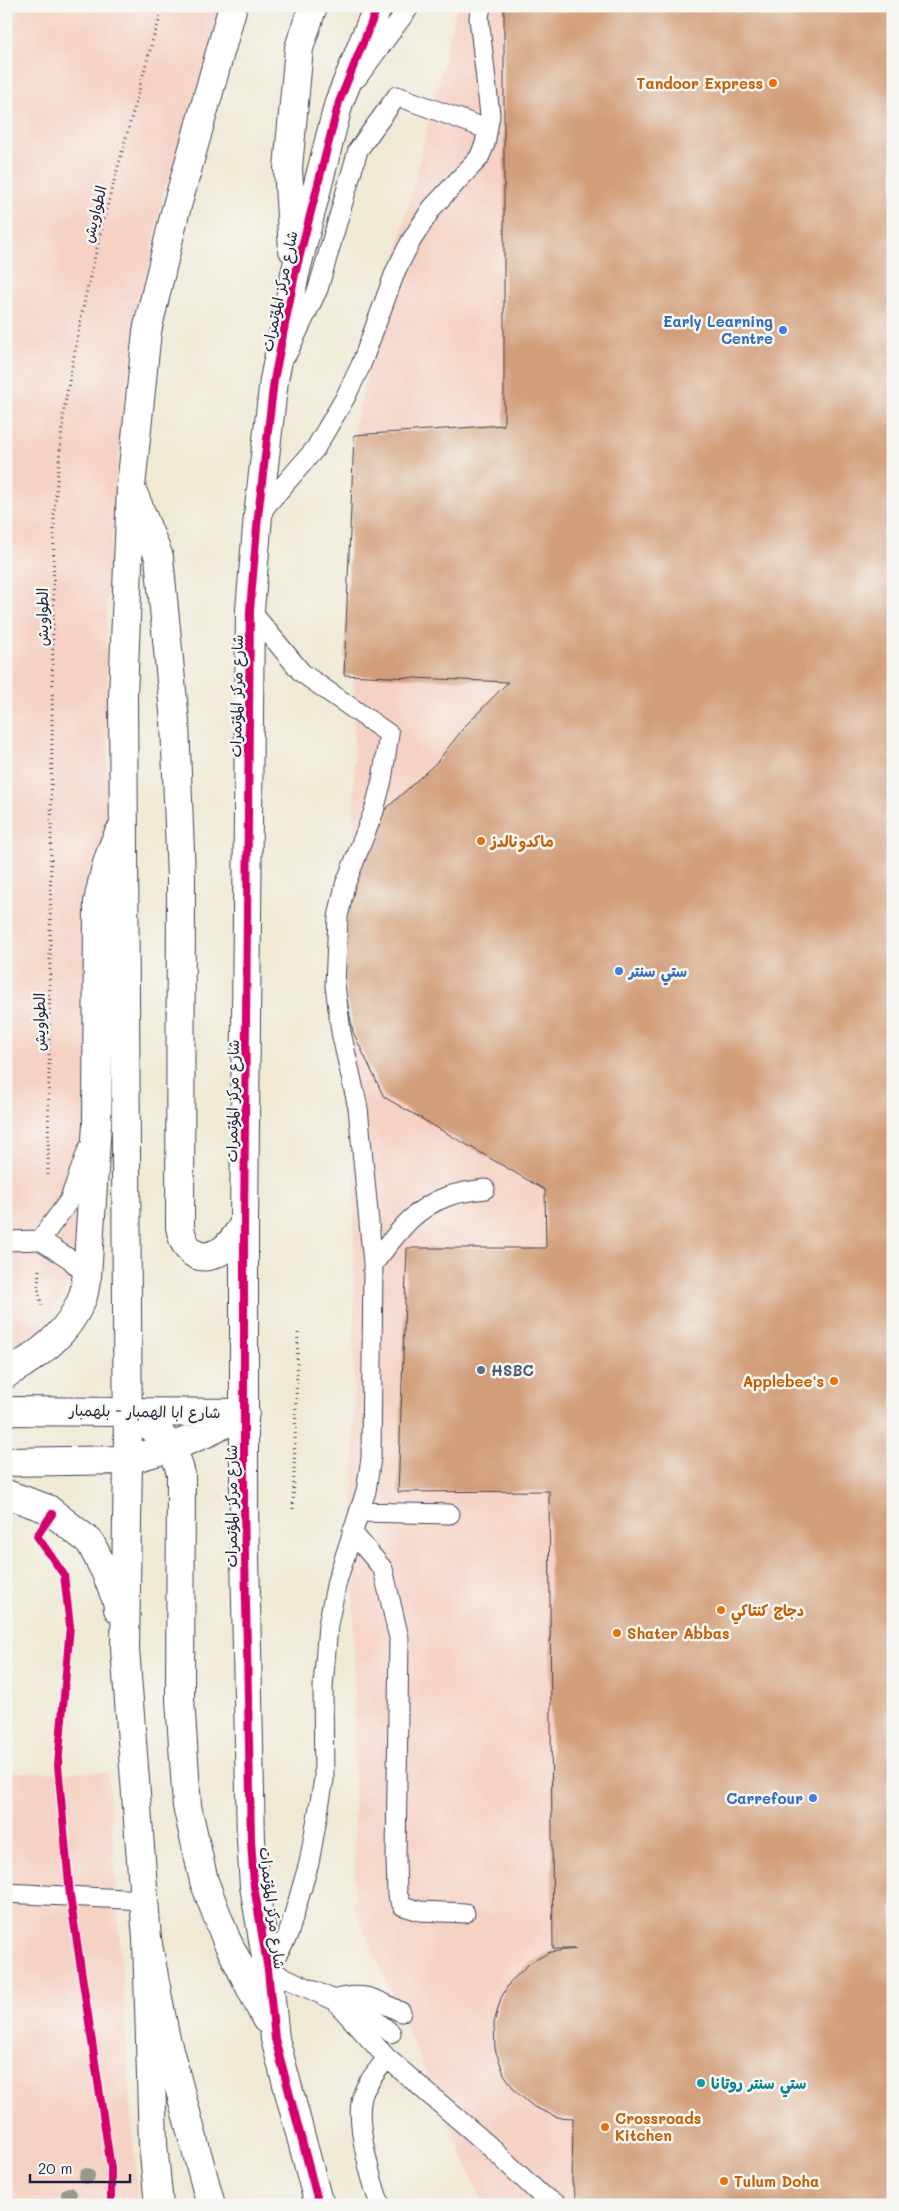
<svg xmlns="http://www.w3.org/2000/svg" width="899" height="2211" viewBox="0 0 899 2211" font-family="Mali,'Playpen Sans Arabic',sans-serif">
	<rect width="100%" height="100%" fill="#f6f6f2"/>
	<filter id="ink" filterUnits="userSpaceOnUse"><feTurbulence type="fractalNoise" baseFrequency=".02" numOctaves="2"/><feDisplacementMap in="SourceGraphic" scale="10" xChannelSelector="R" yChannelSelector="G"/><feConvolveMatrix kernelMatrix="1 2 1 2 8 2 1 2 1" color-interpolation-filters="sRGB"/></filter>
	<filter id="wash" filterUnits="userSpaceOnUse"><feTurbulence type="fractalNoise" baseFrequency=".0096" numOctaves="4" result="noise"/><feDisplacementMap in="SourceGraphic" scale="20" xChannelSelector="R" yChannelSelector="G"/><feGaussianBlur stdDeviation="1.12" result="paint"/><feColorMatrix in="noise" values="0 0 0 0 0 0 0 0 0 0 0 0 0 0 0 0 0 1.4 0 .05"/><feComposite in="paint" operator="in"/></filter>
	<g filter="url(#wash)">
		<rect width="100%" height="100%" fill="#f0ead5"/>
		<path fill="#f6d2c5" d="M6,6H233L225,34L164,190L124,397L107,597L108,1044L74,1275L21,1365L6,1366Z
			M457,6H893V2205H484L354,1908V428Z
			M6,1772H108L138,2205H6Z"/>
		<g id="blocks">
			<path fill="#d29e79" d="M504,6H893V2205H578L572,2182L573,2118L557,2117L534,2107L516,2092L504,2074L495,2049L494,2023L501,1998L510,1982L530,1963L550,1952L576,1949H553L549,1491L398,1492L407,1248H546L545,1190L384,1097L353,1032L345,990V952L348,905L376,818L437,762L466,725L508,682L344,675L354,435L504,425Z"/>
		</g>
	</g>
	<g filter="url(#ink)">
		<use href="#blocks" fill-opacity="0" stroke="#414052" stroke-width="1"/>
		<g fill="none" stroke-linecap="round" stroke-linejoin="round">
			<g stroke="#414052" stroke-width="21">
				<path id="service" d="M357,78L410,6
					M287,354L318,289L358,150L397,96L487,129
					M258,515L315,449L345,398L361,365L396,270L411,241L432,208L479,158L485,144L490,115L479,18L481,6
					M250,610L302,673L389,734L382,780L374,811L345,885L338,917L335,985L341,1032L358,1108L373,1264L371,1458L366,1491L337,1581L328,1625L323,1687L324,1779L309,1863L288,1935L268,1970L334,2000L387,2058L487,2144L541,2195L558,2205
					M40,1240L69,1201L88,1149
					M6,1241L40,1240L70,1259L87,1276
					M373,1264C395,1237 412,1209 446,1197C458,1192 472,1191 485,1189
					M359,1512L450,1514
					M352,1532L383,1569L399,1638L396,1857L397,1894L403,1906L420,1911L465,1913
					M6,1893L144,1900
					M334,2000C364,1991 375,1999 401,2012
					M342,2009L374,2019L391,2033
					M380,2205C371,2179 355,2123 362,2097C365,2084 379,2069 387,2058"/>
			</g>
			<g stroke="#414052" stroke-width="30">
				<path id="tertiary" d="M293,250L288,168L299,48L313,6
					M134,495L159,557L175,722L181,878L180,1227C183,1247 195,1264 217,1253C229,1248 237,1235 244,1224
					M6,1374C39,1355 67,1335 82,1299C85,1292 85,1283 87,1276L97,1124L98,902C103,877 108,855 119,833
					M6,1411L242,1413
					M127,1411C156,1429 173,1439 181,1474L180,1699L187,1806L204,1881L226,1939L266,2019
					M6,1462L128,1460L172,1447L211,1431L245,1413
					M6,1494L48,1509L90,1542L105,1571L117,1601L118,1609
					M211,2205L165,2035L147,1939L125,1649L128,1460L123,696L131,487L147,331L175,213L233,6
					M319,2205L275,2039L268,1970L254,1886L251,1840L244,1508V1224L250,610L258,516L274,380L295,274L339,102L378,6"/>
			</g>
			<g stroke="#414052" stroke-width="30">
				<path id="secondary" d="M147,1939L153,2144L159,2205
					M318,2201L321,2205"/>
			</g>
			<path stroke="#414052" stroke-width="3" stroke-dasharray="1 4" stroke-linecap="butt" d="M48,1175L54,513L64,409L84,303L105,214L153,39L164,6
				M39,1270L38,1288L42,1306
				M293,1509L298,1333"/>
			<use href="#service" stroke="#fff" stroke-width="19"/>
			<use href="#tertiary" stroke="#fff" stroke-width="28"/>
			<use href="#secondary" stroke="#fff" stroke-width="28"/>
			<g stroke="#f6f6f2" stroke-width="11">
				<path id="cycleway" d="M52,1514L37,1536L64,1575L70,1626L58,1765L70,1896L111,2168V2205
					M319,2205L275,2039L268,1970L254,1886L251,1840L244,1508V1224L250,610L258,516L274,380L295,274L339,102L378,6"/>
			</g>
			<use href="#cycleway" stroke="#d6006c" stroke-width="8"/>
		</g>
		<g fill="#969a8c">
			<circle cx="87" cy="2176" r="8"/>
			<circle cx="69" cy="2195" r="8"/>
		</g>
	</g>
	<g fill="#e8710a" stroke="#f6f6f2" stroke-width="2">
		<circle cx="773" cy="83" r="5"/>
		<circle cx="481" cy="841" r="5"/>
		<circle cx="834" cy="1381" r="5"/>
		<circle cx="721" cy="1610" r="5"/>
		<circle cx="617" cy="1633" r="5"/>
		<circle cx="605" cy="2127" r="5"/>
		<circle cx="724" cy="2181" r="5"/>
	</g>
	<g fill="#3f7fe0" stroke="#f6f6f2" stroke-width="2">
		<circle cx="783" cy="330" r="5"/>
		<circle cx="619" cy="971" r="5"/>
		<circle cx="813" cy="1798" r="5"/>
	</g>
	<circle fill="#5c6f8a" stroke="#f6f6f2" stroke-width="2" cx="481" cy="1370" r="5"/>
	<circle fill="#0f9aa8" stroke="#f6f6f2" stroke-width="2" cx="701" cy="2083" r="5"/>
	<g text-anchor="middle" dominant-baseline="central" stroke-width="5" stroke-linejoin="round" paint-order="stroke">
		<g font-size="15" font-weight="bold" fill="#c56008" stroke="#f6f6f2" text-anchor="start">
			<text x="763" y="83" text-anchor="end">Tandoor Express</text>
			<text x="491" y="841">ماكدونالدز</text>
			<text x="824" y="1381" text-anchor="end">Applebee's</text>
			<text x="731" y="1610">دجاج كنتاكي</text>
			<text x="627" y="1633">Shater Abbas</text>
			<text x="615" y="2118">Crossroads<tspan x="615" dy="17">Kitchen</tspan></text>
			<text x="734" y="2181">Tulum Doha</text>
		</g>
		<g font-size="15" fill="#22223b" stroke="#f6f6f2">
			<text transform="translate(94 214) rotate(-76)">الطواويش</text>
			<text transform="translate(279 291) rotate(-78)">شارع مركز المؤتمرات</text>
			<text transform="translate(42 617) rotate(-90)">الطواويش</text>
			<text transform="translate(236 696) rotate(-89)">شارع مركز المؤتمرات</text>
			<text transform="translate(39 1022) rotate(-90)">الطواويش</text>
			<text transform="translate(232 1101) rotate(-89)">شارع مركز المؤتمرات</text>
			<text transform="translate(145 1411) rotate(1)">شارع ابا الهمبار - بلهمبار</text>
			<text transform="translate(231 1506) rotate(-90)">شارع مركز المؤتمرات</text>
			<text transform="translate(273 1908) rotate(83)">شارع مركز المؤتمرات</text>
		</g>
		<g font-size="15" font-weight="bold" fill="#366cbe" stroke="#f6f6f2" text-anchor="end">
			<text x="773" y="321">Early Learning<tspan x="773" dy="17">Centre</tspan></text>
			<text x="629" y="971" text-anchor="start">ستي سنتر</text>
			<text x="803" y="1798">Carrefour</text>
		</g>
		<g font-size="15" font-weight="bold" fill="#4e5e75" stroke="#f6f6f2" text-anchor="start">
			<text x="491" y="1370">HSBC</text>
		</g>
		<g font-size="15" font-weight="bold" fill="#0d838f" stroke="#f6f6f2" text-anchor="start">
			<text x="711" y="2083">ستي سنتر روتانا</text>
		</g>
	</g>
	<rect width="899" height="2211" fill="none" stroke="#f6f6f2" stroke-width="25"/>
	<path d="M30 2174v8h100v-8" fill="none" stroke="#22223b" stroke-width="2.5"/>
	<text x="38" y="2174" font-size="15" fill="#22223b" stroke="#f6f6f2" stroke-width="4" paint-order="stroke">20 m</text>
</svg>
